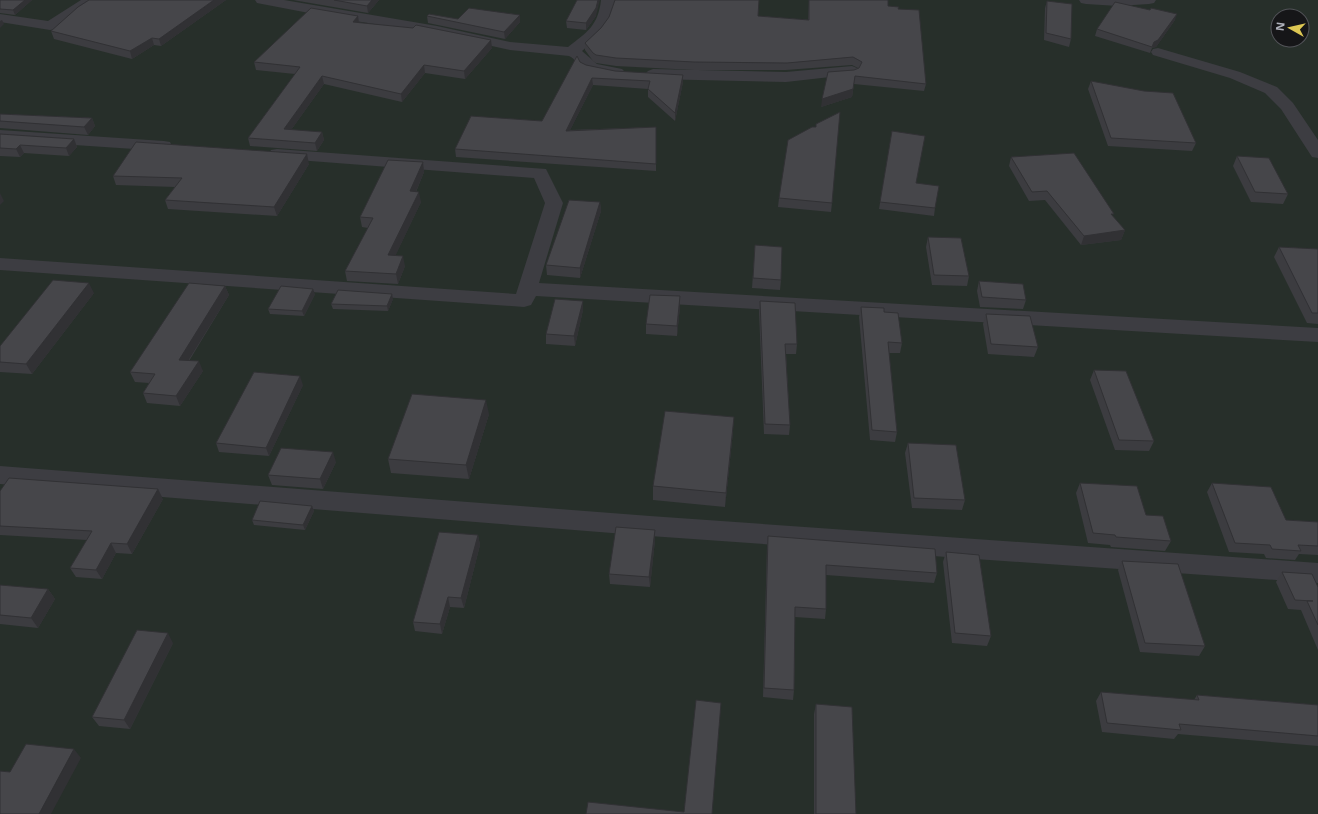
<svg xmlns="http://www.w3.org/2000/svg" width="1318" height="814" viewBox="0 0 1318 814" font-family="'Open Sans',sans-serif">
	<rect width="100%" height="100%" fill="#1b1b1d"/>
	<path fill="#272f2a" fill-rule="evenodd" d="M0,0H1318V814H0ZM1278,16H1302V40H1278Z"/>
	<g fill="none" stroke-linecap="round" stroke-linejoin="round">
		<path fill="#3d3d42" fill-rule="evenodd" d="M81,0H97L95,3L55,29L50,30L0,22V14L48,21Z
			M255,0H284L437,26L510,42L568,47C587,32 598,26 601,0H615C612,26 601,35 582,51L597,64L622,69L625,72L622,75C611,78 592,76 582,69C577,65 576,59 569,56L510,50L437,34L330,17L262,4L257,3Z
			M1079,0H1156L1154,3L1149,4L1118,6L1086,4L1081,3Z
			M1158,48L1240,72L1277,87L1293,103L1318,140V158L1312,157L1281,109L1265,93L1230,78L1153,55L1151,52L1153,49Z
			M852,66L857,68L860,71L857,74L786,82L653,79L648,77L645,74L648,71L653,69L786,72Z
			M0,130L164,141L170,142L172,146L170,150L164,151L0,140Z
			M277,149L546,169L563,203L539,283L1318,328V342L536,296L531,305L524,307L0,270V258L516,294L545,203L534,178L271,158L269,154L271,150Z
			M0,466L650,516L1318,563V583L650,536L0,484Z"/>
	</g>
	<path fill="#3c3c40" d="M0,0H32L15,15L0,13Z
		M89,0H226L161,46L154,45L132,59L54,39L51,31Z
		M293,0H379L368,13Z
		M809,0H888V6L898,9L926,84L924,91L854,84L852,97L821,107L854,70L858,68L852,65L786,70H694L616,66L596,63L593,61L585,50V43L601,28L609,17L615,2L758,16L808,20Z
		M1047,1L1071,39L1069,47L1044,40L1045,8Z
		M358,16L359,23L492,48L465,79L425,73L402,102L324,84L291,130L322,132L324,140L317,151L250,146L248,138L295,74L256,70L254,62Z
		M427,16L458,19L520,22L505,39L428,23Z
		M596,16L586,30L567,28L566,21Z
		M1175,20L1156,47L1152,48L1150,53L1095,36L1097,29Z
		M580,62L586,65L615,71L683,82L675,121L648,97V89L593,85L570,130L656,127V171L456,157L455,149L542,121Z
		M1091,81L1196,143L1192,151L1108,146L1088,89Z
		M0,114L92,118L95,126L88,135L0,128Z
		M816,127L832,203L831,212L778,207L779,198Z
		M892,131L916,183L935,208L934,216L879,209Z
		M0,134L74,139L77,147L69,156L24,153L20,157L0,156Z
		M1237,156L1288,194L1283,204L1251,202L1233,166Z
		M1011,157L1125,230L1121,240L1081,245L1045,200L1029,201L1009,166Z
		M423,162L424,172L416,192L421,202L395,256L405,266L398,284L347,281L345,271L368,228L362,227L360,217Z
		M309,164L277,216L168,209L165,200L175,187L116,185L113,176Z
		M600,202L601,211L580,278L547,275L546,265Z
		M928,237L969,276L967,286L932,285L926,247Z
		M755,245L781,280L780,290L752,288Z
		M1279,247L1318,249V324L1307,323L1274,257Z
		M979,281L1026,300L1023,309L980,307L977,291Z
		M225,286L229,295L189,361L203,371L180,406L147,403L143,393L149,383L135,382L130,372Z
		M94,293L32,374L0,372V346Z
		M315,294L304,316L270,314L268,309Z
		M680,296V306L677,336L646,334V324Z
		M393,299L388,311L333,309L331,304Z
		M760,301L797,344L796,354H786L790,425L789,435L764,434L759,311Z
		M861,307L884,312L902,343L900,353H889L897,432L895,442L870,440L859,317Z
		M583,310L575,346L546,344V334Z
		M986,314L1038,347L1034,357L988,354L983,324Z
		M1094,370L1154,441L1149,451L1115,450L1090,380Z
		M303,385L269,456L219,452L216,443Z
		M489,414L469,479L391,473L388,459Z
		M733,431L725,507L653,500V486Z
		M908,443L965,500L962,510L912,508L905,453Z
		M336,462L323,489L272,485L268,475Z
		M1080,483L1146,515L1171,541L1165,551L1111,547L1110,545L1088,543L1076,493Z
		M1212,483L1286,520L1318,522V555L1299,554L1295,560L1266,558L1264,554L1229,552L1207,492Z
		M0,491L163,499L132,554L116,553L102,579L76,577L70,568L87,540L0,535Z
		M312,506L314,511L305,530L254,525L252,520Z
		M478,535L480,545L464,608L450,607L442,634L415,631L413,622Z
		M768,536L937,573L934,583L826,575V609L825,619L795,617L794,690L793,700L763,697L767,546Z
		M655,540L650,587L610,584L609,574Z
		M946,552L991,636L987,646L952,643L943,562Z
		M1122,561L1205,646L1199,656L1140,652L1118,570Z
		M1282,572L1318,587V650L1301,610L1288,609L1276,582Z
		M0,585L48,589L55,599L38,628L0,624Z
		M173,643L130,729L99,726L92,717Z
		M1101,692L1194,700L1197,695L1318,705V746L1178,734L1174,739L1102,732L1096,701Z
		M816,704L856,814H814V714Z"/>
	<path fill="#313134" d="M25,0H32L15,15L13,10Z
		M214,0H226L161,46L159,39Z
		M372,0H379L368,13L367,6Z
		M598,0H600L596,16L586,30V23Z
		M1177,14L1175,20L1156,47L1152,48L1154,42Z
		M520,15V22L505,39L504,32Z
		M358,16L359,23L353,22Z
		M2,20L4,24L0,28V21Z
		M152,38L154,45L132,59L130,51Z
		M491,40L492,48L465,79L464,71Z
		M424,65L425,73L402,102L401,94Z
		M683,75V82L675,121V113Z
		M322,76L324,84L286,137L284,129Z
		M855,76L852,97L821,107L822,99Z
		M592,78L593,85L566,138V131Z
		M92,118L95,126L88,135L84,127Z
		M322,132L324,140L317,151L315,143Z
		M74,139L77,147L69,156L66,148Z
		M20,145L24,153L20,157L16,149Z
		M307,154L309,164L277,216L274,207Z
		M423,162L424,172L412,201L410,191Z
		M419,192L421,202L391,265L388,255Z
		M0,193L4,201L0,205Z
		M600,202L601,211L580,278V268Z
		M1125,230L1121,240L1081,245L1084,236Z
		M403,256L405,266L398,284L396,274Z
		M89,283L94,293L32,374L26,364Z
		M225,286L229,295L183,369L179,360Z
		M313,289L315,294L304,316L302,311Z
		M392,294L393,299L388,311L387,306Z
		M680,296V306L677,336V326Z
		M583,301V310L575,346L574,336Z
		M199,361L203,371L180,406L176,396Z
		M300,376L303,385L269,456L266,448Z
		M486,400L489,414L469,479L466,465Z
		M734,417L733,431L725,507L726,493Z
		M333,452L336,462L323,489L320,479Z
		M158,489L163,499L132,554L127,544Z
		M312,506L314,511L305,530L303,525Z
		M655,530V540L650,587L649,577Z
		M478,535L480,545L464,608L461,598Z
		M111,543L116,553L102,579L96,570Z
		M48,589L55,599L38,628L31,618Z
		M448,597L450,607L442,634L440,624Z
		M168,633L173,643L130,729L124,720Z
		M74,749L81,758L51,814H39Z"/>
	<path fill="#46464a" stroke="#313134" d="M0,0H25L13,10L0,9Z
		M89,0H214L159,39L152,38L130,51L51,31L78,7Z
		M334,0H372L367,6Z
		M577,0H598L596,8L586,23L566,21Z
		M615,0H759L758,16L809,20V0H888V6L899,7L898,9L919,10L926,84L855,76L853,89L822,99L828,72L854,70L859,68L862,62L853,57L787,63L694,62L616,58L596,55L593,53L585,43L601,28L609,17Z
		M1047,1L1072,4L1071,39L1046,33Z
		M1115,2L1150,10L1151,8L1177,14L1158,40L1154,42L1152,47L1097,29Z
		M311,8L358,16L353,22L413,28L416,25L491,40L464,71L424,65L401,94L322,76L284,129L322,132L315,143L248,138L300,67L254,62Z
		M469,8L520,15L504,32L427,16L429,14L458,19Z
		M577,56L580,62L586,65L615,71L683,75L675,113L648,89L650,81L592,78L566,131L656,127V164L455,149L471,116L542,121Z
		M1091,81L1144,91L1173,93L1196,143L1111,138Z
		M840,112L832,203L779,198L788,140L812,127H816V124Z
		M0,114L92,118L84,127L0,121Z
		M892,131L925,136L916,183L939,186L935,208L880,202Z
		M0,134L74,139L66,148L20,145L16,149L0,148Z
		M136,142L307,154L274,207L165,200L182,178L113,176Z
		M1074,153L1114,214H1111L1125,230L1084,236L1047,191L1032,192L1011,157Z
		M1237,156L1269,158L1288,194L1255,192Z
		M388,160L423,162L410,191L419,192L388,255L403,256L396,274L345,271L373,218L360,217Z
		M569,200L600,202L580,268L546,265Z
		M928,237L961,238L969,276L934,275Z
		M755,245L782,247L781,280L753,278Z
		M1279,247L1318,249V313H1312Z
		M53,280L89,283L26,364L0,362V346Z
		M979,281L1023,284L1026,300L982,297Z
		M189,283L225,286L179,360L199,361L176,396L143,393L155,374L130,372Z
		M281,286L313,289L302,311L268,309Z
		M338,290L392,294L387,306L331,304Z
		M650,295L680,296L677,326L646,324Z
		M555,299L583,301L574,336L546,334Z
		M760,301L795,303L797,344H785L790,425L765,424Z
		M861,307L884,308V312L898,313L902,343L888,342L897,432L872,430Z
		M986,314L1030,316L1038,347L991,344Z
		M1094,370L1126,371L1154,441L1119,440Z
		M254,372L300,376L266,448L216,443Z
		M412,394L486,400L466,465L388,459Z
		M665,411L734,417L726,493L653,486Z
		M908,443L956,445L965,500L914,498Z
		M281,448L333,452L320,479L268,475Z
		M9,478L158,489L127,544L111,543L96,570L70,568L92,531L0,526V491Z
		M1080,483L1137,486L1146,515L1163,516L1171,541L1116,537L1115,535L1093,533Z
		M1212,483L1271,487L1286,520L1318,522V546L1298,545L1301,551L1272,549L1270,545L1235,543Z
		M260,501L312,506L303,525L252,520Z
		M616,527L655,530L649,577L609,574Z
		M439,532L478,535L461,598L448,597L440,624L413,622Z
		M768,536L935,549L937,573L826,565V609L795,607L794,690L764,688Z
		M946,552L979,555L991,636L955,633Z
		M1122,561L1178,564L1205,646L1145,643Z
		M1282,572L1312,574L1318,587V625L1307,601H1313L1295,600Z
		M0,585L48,589L31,618L0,615Z
		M137,630L168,633L124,720L92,717Z
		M1101,692L1199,700L1197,695L1318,705V736L1179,724L1181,730L1107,723Z
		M696,700L721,703L712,814H586L588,802L684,812Z
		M816,704L852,707L856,814H816Z
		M26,744L74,749L39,814H0V771L10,772Z"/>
	<g transform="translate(1290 28) rotate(278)"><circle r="19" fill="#161618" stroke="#535459"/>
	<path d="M0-3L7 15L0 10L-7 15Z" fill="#ddc753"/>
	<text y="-6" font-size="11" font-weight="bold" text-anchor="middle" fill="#afb1bb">N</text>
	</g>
</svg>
